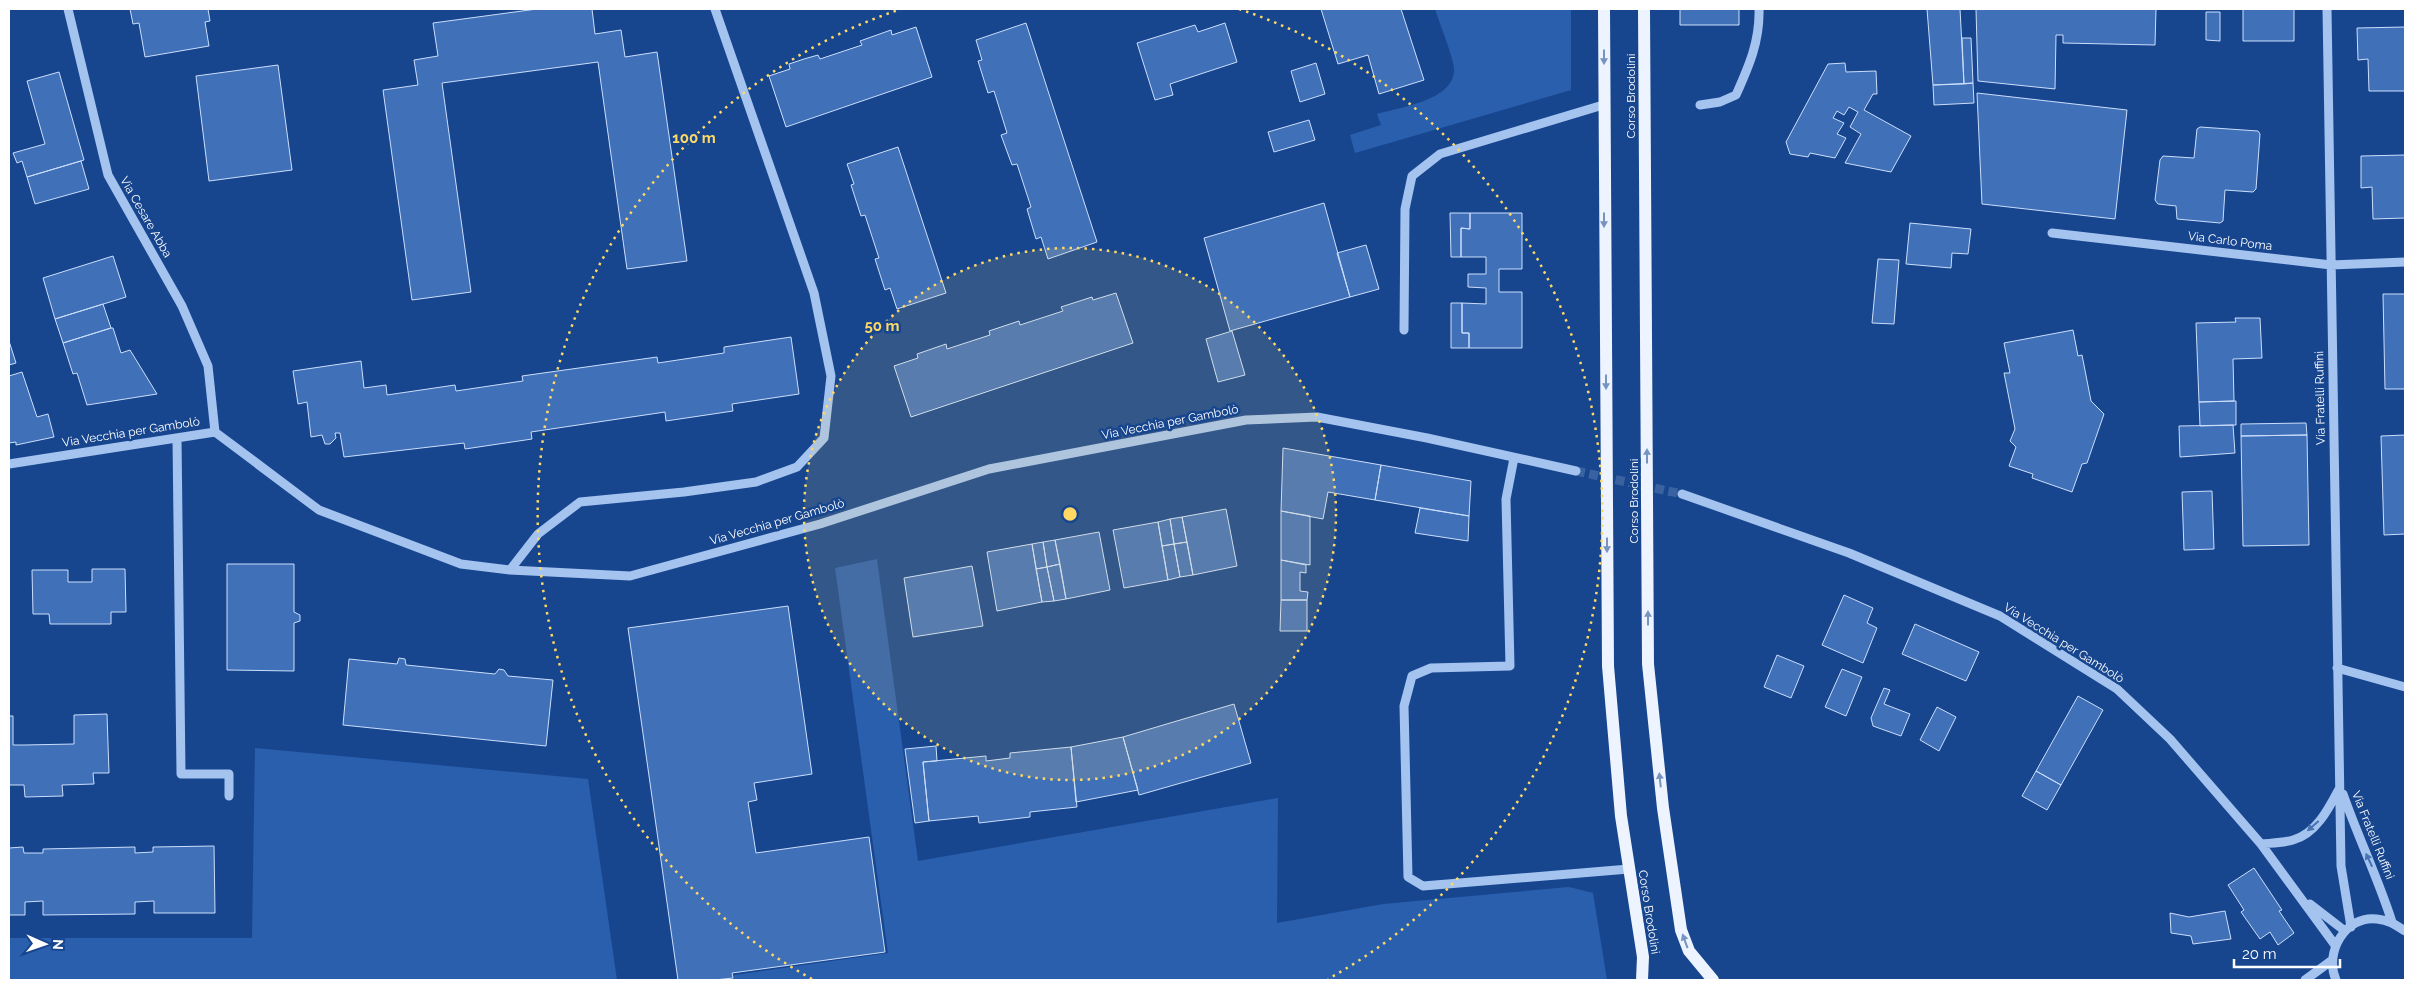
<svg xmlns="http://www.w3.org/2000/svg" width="2414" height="989" viewBox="0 0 2414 989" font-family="Raleway,sans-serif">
	<rect width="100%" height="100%" fill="#17468f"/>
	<path fill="#2a5fae" d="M1435,9H1571V90L1355,153L1350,135L1381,125L1377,114C1401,107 1456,100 1454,68C1452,53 1440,25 1435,9Z
		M877,559L918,861L1278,798L1277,923L1383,904L1569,887L1593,893L1607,980H700L888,953L835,568Z
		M255,748L588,779L617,980H9V938H252Z"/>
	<path fill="#4070b8" stroke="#cbdefb" d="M130,9H208L210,21L205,22L209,46L145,57L139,23L133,24Z
		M537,9H592L595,34L621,30L625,57L657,52L687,261L627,269L598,62L442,83L471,292L412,300L383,90L418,85L414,60L438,56L433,23Z
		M1321,9H1401L1424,80L1379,94L1368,55L1338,64Z
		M1680,9H1739V25H1680Z
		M1913,9H1960L1964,84L1933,85L1927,9Z
		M1976,9H2156L2155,45L2063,43V35H2056L2055,89L1978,81Z
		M2243,9H2294V41H2243Z
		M2206,12H2220V41L2206,40Z
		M1026,23L1097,242L1048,259L1041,237L1036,239L1027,209L1031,207L1017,164L1012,165L1001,135L1007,133L994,91L988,93L978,61L982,60L976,40Z
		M1225,23L1237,62L1170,84L1173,95L1155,100L1137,43L1195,25L1198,32Z
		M916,27L932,77L786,127L769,76L790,69L789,64L804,59L818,55L820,59L862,45L860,41L891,30L892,35Z
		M2405,27V91H2369L2368,59L2358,60L2357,28Z
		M1962,38H1971L1973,83L1964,84Z
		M1316,63L1325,94L1300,102L1291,71Z
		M1845,63L1846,72L1876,71L1877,94H1873L1864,110L1911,136L1891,172L1845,163L1861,134L1850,127L1858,112L1849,107L1844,115L1837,111L1833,118L1844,123L1837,134L1846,138L1835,158L1810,153L1808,157L1790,154L1786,142L1828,64Z
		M278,65L292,170L209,181L196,76Z
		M59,72L84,160L27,177L22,161L17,163L13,153L45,144L27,81Z
		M1973,83L1974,103L1934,105L1933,85Z
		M1977,93L2127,110L2115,219L1982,204Z
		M1309,120L1315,140L1274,152L1268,132Z
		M2200,127L2258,131L2260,134L2256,189L2253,192L2225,190L2223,221L2220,223L2177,219L2176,206L2158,204L2155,200L2160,160L2163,156L2194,158L2197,129Z
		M898,147L946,293L897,309L890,288L885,290L875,259L879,258L865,215L861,216L851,185L854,184L847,164Z
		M2405,155V218L2373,219L2372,187L2361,188V156Z
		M81,161L89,189L35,204L27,177Z
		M1324,203L1350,297L1230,331L1204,238Z
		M1450,213H1470V229L1461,228V257H1451Z
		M1470,213H1522V269H1499V292H1522V348H1469V333H1462V303L1486,304V288L1468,287V274H1486V257H1461V228L1470,229Z
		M1910,223L1971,229L1968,254L1952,253L1951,268L1906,264Z
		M1366,245L1379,289L1350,297L1337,253Z
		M113,256L126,297L55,319L43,278Z
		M1878,259L1899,260L1894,324L1872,323Z
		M1116,293L1133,343L911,417L894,366L918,358L917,354L946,344L947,349L990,335L989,331L1019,321L1020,325L1063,311L1061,307L1092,297L1093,300Z
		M2383,294H2405V389H2385Z
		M1451,303H1462V333H1469V348H1451Z
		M103,304L111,328L63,343L55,319Z
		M2235,318H2260L2262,358L2233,359L2234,401L2199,402L2196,323L2236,322Z
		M111,328H113L121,353L130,350L157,394L87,405L77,373L73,374L63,343Z
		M2073,330L2078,356L2082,355L2091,401L2104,414L2087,463L2082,464L2072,492L2032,478L2033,474L2009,466L2016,447L2010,441L2015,429L2004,373H2010L2004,343Z
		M1232,331L1245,375L1218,382L1206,339Z
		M791,337L799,394L732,404L733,411L666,421L665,412L531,432L532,439L465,449L464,443L344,457L340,433H335L336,438L330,444H325L322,435L311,437L307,402L298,404L293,371L361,361L364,388L386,385L387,395L455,385L456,391L523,381L522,376L657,357L658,363L724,353V347Z
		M9,341L16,363L9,365Z
		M22,372L37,417L48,414L54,437L16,445V442L9,443V376Z
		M2236,401V425L2200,426L2199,402Z
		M2306,423L2307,435L2241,436V424Z
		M2233,425L2235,453L2180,457L2179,426Z
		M2307,435L2309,545L2243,546L2241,436Z
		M2405,435V534L2384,535L2381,436Z
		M1283,448L1381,465L1375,500L1328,492L1323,519L1281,511Z
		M1381,465L1471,481L1469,516L1375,500Z
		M2212,491L2214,549L2184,550L2182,492Z
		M1420,508L1469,516L1468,541L1415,533Z
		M1226,509L1237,566L1193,575L1182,517Z
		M1281,511L1310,516V565L1281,560Z
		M1182,517L1187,542L1174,544L1170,519Z
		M1170,519L1174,544L1162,546L1158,522Z
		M1158,522L1168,580L1124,588L1113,530Z
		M1099,532L1110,590L1066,599L1055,540Z
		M1055,540L1060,564L1047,567L1043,542Z
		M1043,542L1047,567L1036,569L1032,544Z
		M1187,542L1193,575L1180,577L1174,544Z
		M1032,544L1042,602L997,611L987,552Z
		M1174,544L1180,577L1168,580L1162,546Z
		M1281,560L1306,565V573L1300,572V591L1308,592L1307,600H1281Z
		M227,564H294V612L300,615V621L294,623V671L227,670Z
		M1060,564L1066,599L1054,601L1047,567Z
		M972,566L983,626L913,637L904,578Z
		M1047,567L1054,601L1042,602L1036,569Z
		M92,569H125L126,612H111V624H50L49,614H33L32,570H68V582H92Z
		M1844,595L1873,608L1867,623L1877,628L1863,663L1822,645Z
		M1281,600H1307V631H1280Z
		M788,606L812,774L754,783L757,800L748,802L756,853L869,837L885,952L732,973L733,978L714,980H678L628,628Z
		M1915,624L1979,652L1966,681L1902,654Z
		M1777,655L1804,666L1791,698L1764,687Z
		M399,658L405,659L406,665L495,674L499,669L504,670L508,676L553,680L546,746L343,725L349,659L397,664Z
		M1842,669L1862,677L1846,716L1825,707Z
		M1884,688L1890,690L1884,704L1910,714L1901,736L1873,726L1871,718Z
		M2078,696L2103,710L2061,785L2036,771Z
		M1234,704L1251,763L1139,795L1123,737Z
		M1937,707L1956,717L1939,751L1920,740Z
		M107,714L109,773H93L94,784L62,785L63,796L25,797L24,785H9V716H13V745H24L74,744V715Z
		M1123,737L1138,790L1076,802L1071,747Z
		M936,746L937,761L923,762L929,821L915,823L905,749Z
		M1071,747L1077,807L1030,812V817L979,823L978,816L929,821L923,762L986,756V761L1010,758V753Z
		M2036,771L2061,785L2047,810L2022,796Z
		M214,846L215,913H154V901L135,902V914L43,915V901L25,902V915H9V848L23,847L24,853H43V849L135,847V853L153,852V847Z
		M2254,868L2282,910L2279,911L2294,933L2278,945L2270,932L2260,939L2241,912L2244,910L2228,885Z
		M2225,911L2231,939L2193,944L2191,936L2171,933L2170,913L2189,917Z"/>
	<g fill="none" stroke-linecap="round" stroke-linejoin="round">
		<path stroke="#3a62a0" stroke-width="9" stroke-dasharray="9 4.5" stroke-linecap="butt" d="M1576,471L1682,494"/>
		<path stroke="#a4c3ef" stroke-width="9" d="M68,9L108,175L182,306L208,366L215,432
			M2327,9L2341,866L2351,927
			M1700,105L1720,102L1736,95C1749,66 1760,41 1759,9
			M2052,233L2331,265L2405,262
			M1404,330L1405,209L1412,176L1440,154L1603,105
			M177,438L181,774H229V796
			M1514,458L1506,499L1510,666L1431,668L1412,676L1404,706L1408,877L1423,886L1629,869
			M9,464L215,432L319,510L461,564L510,570L630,576L820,524L989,469L1246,420L1317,417L1427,438L1576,471
			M1682,494L1849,553L2000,616L2117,689L2170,739L2261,844L2335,945
			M510,570L538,534L580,502L684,492L756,482L797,467L824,438L831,376L814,293L715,9
			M2337,668L2405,687
			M2343,794C2358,837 2378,878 2392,922
			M2261,844C2272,843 2283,843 2293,840C2316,834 2329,808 2339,789
			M2310,904L2345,931
			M2305,980L2331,961
			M2336,980C2324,953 2345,915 2377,919C2389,920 2396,925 2405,931"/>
		<path stroke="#edf3ff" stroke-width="12" d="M1604,9L1608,666L1621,816L1643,957L1642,980
			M1644,9L1648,664L1663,808L1681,930L1689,951L1713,980"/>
	</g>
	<defs><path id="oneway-solid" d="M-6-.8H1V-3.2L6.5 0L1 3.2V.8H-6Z" transform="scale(1.25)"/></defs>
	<g fill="#7794c1">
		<use href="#oneway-solid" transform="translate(1604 57) rotate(90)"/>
		<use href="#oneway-solid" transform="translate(1604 220) rotate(90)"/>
		<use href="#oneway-solid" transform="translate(1606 382) rotate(90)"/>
		<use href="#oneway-solid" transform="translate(1647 456) rotate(-90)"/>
		<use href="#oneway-solid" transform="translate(1607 545) rotate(90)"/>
		<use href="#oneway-solid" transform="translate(1648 618) rotate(-90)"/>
		<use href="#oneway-solid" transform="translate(1660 780) rotate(-96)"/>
		<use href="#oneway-solid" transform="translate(1685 941) rotate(-110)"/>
	</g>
	<g fill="#4872b1">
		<use href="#oneway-solid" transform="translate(2313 826) rotate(139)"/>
		<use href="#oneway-solid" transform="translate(2369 860) rotate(-115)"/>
	</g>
	<circle cx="1070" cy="514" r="266" fill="#ffd963" fill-opacity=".12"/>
	<g fill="none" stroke="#ffd963" stroke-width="2.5" stroke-dasharray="2.5 5">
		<circle cx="1070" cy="514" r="266"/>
		<path d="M812 979A532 532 0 0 1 901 9M1239 9A532 532 0 0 1 1328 979"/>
	</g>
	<g text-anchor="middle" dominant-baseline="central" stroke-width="5" stroke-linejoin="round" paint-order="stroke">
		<g font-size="12" fill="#fff" stroke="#17468f">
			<text transform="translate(1631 96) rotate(-90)">Corso Brodolini</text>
			<text transform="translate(146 217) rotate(60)">Via Cesare Abba</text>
			<text transform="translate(2230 241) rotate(7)">Via Carlo Poma</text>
			<text transform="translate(2320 398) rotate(-91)">Via Fratelli Ruffini</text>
			<text transform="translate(1170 422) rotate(-11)">Via Vecchia per Gambolò</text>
			<text transform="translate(131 432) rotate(-9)">Via Vecchia per Gambolò</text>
			<text transform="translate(1634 501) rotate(-90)">Corso Brodolini</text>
			<text transform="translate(777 522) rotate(-16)">Via Vecchia per Gambolò</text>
			<text transform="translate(2064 643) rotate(32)">Via Vecchia per Gambolò</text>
			<text transform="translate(2373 835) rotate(68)">Via Fratelli Ruffini</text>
			<text transform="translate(1649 912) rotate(81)">Corso Brodolini</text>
		</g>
	</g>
	<circle cx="1070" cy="514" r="8" fill="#ffd963" stroke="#17468f" stroke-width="2.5"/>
	<g font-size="15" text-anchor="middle" font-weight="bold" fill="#ffd963" stroke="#17468f" stroke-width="5" stroke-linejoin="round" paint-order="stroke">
		<text x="694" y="143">100 m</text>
		<text x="882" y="331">50 m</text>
	</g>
	<rect width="2414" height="989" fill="none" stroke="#ffffff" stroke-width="20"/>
	<g transform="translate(45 944) rotate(92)" stroke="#17468f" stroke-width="4" paint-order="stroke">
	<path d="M0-4L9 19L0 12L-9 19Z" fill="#ffffff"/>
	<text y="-8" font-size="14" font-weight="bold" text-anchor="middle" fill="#ffffff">N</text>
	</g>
	<path d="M2234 959v8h106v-8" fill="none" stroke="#ffffff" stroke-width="2.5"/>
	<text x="2242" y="959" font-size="15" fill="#ffffff" stroke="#17468f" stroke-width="4" paint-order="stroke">20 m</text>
</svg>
